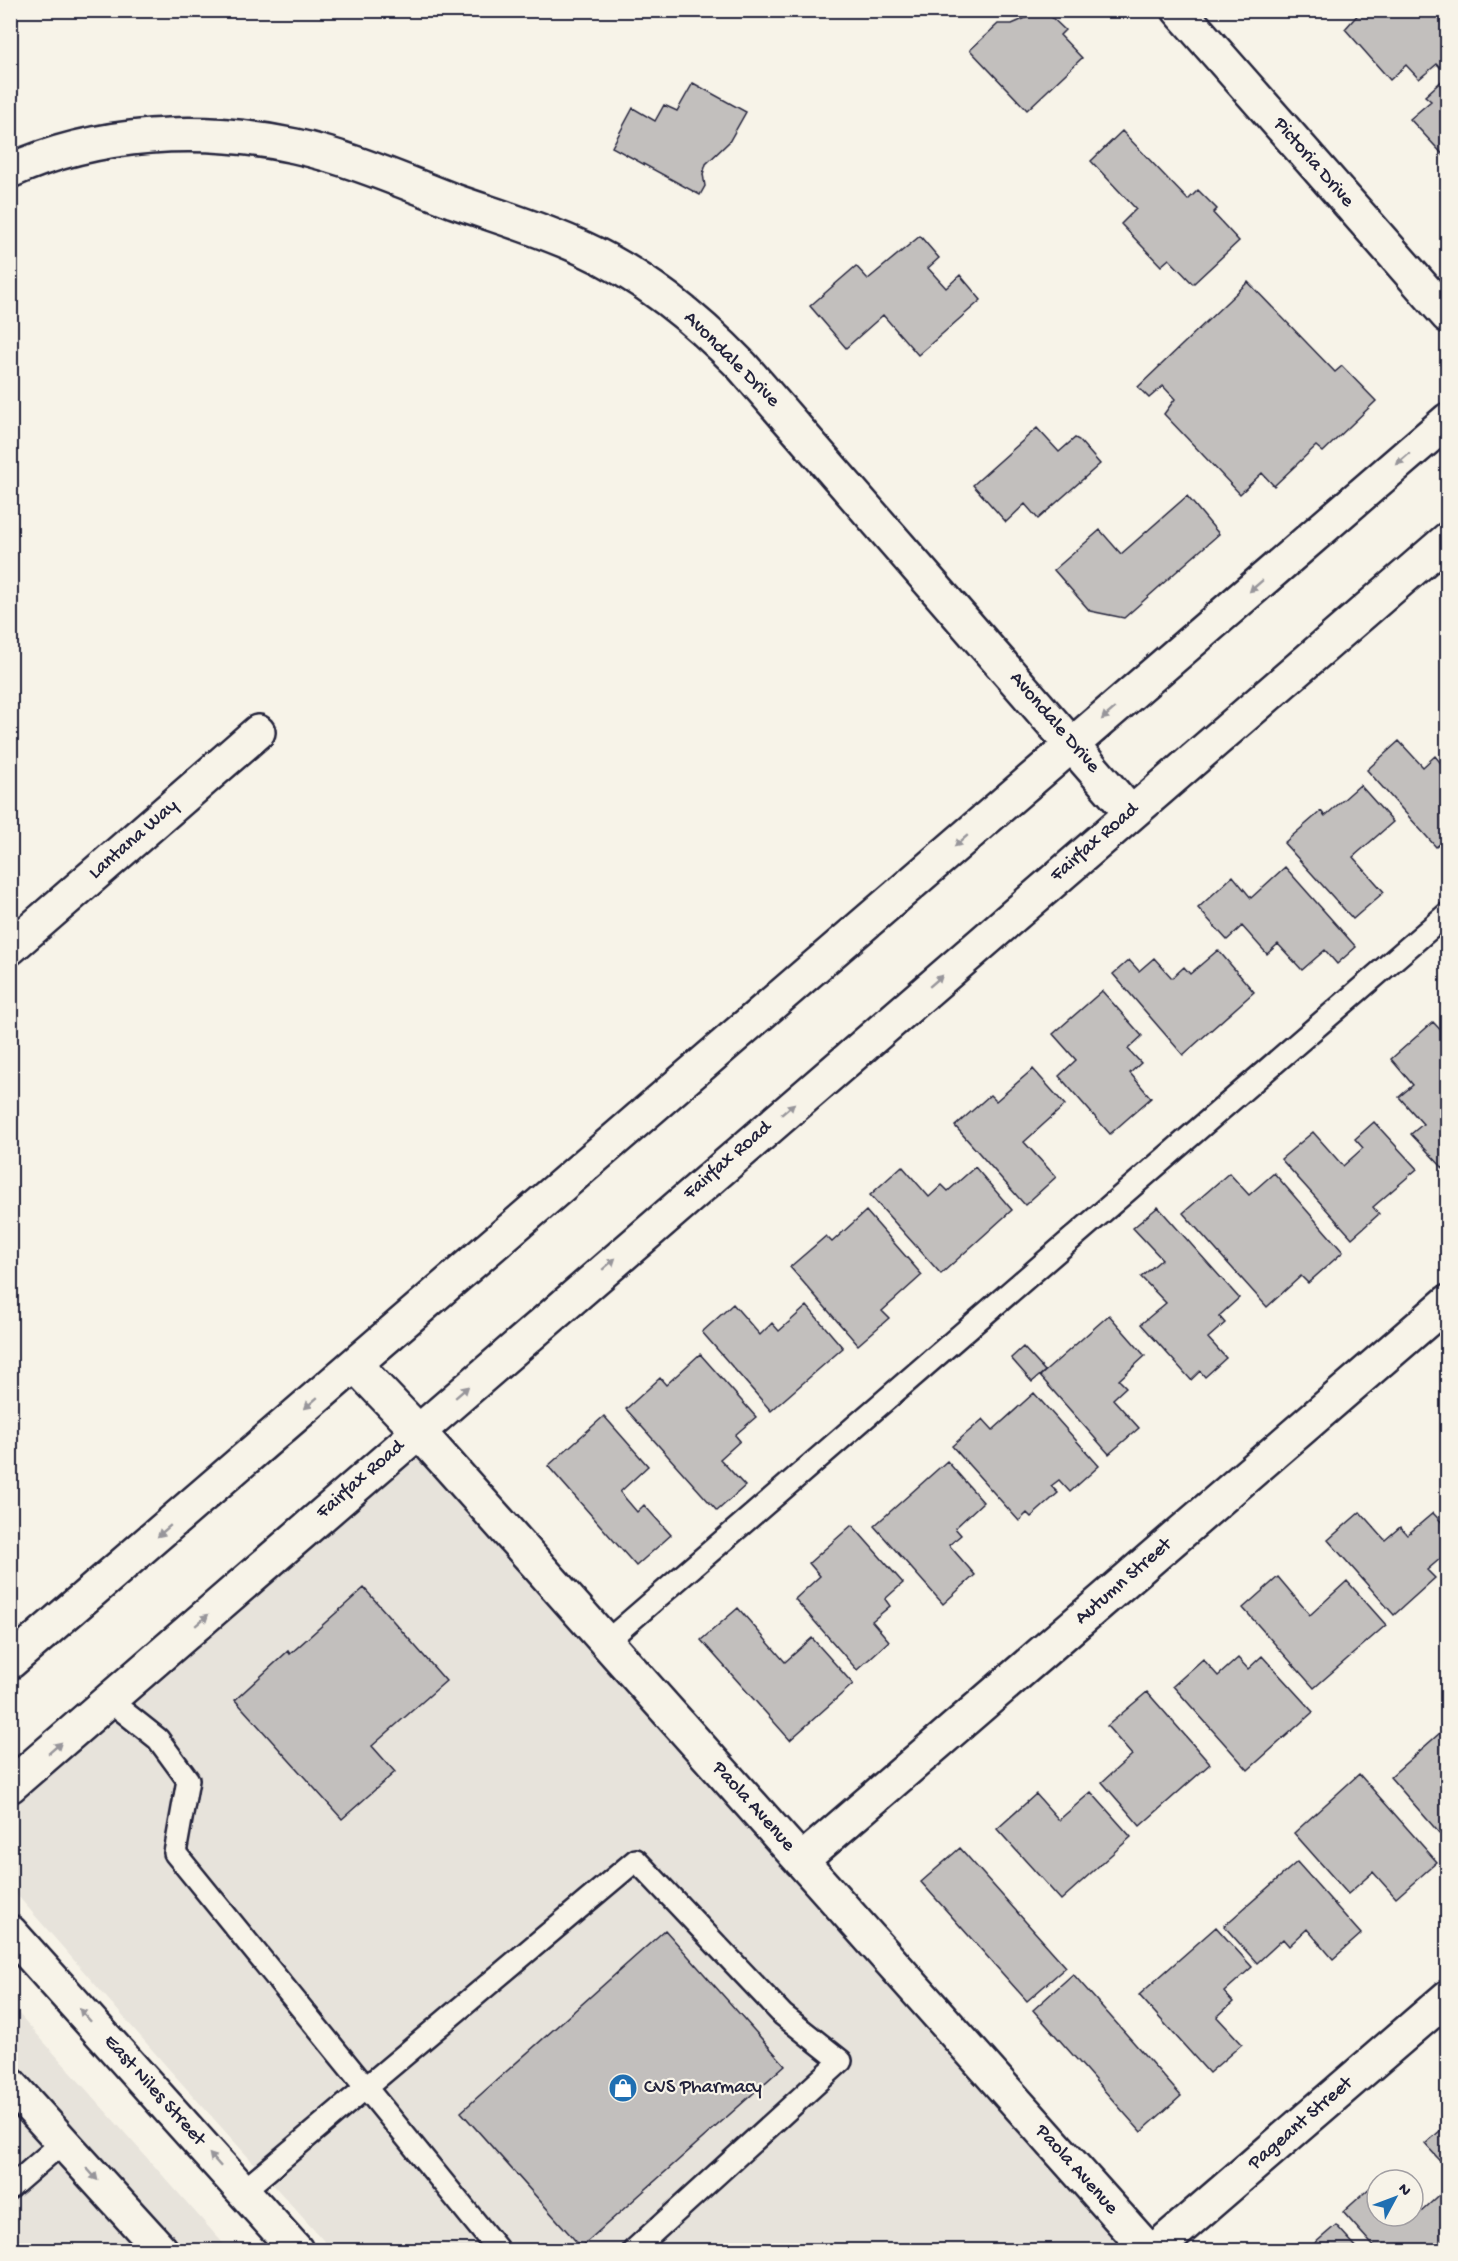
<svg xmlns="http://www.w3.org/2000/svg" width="1458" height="2261" viewBox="0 0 1458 2261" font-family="'Gochi Hand',sans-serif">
	<rect width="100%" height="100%" fill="#f7f3e8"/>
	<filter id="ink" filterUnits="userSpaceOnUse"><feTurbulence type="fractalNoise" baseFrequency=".0167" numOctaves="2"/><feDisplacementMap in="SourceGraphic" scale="12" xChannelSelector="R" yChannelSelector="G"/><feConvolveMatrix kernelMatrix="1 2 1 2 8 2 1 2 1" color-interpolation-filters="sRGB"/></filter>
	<g filter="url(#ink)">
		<path fill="#e7e3db" d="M401,1436L1128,2250H332L168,2068L11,1888L10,1777Z
			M11,2005L229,2250H11Z"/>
		<path fill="#c2bfbd" stroke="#22223b" stroke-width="1.5" d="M1044,10L1065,30L1060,35L1082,58L1027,110L970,50L998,24H1012Z
			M1362,10H1411L1415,15L1420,10H1448V60L1440,67L1437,64L1419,79L1406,65L1390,80L1345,29Z
			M1446,77L1448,79V160L1410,119L1431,101L1425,96Z
			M693,83L746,112L729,142L706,164L703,174L705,186L700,195L612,147L633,108L655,121L664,105L677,111Z
			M1122,131L1188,200L1198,190L1217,209L1213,213L1239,241L1193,284L1169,259L1161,266L1121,224L1136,209L1091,161Z
			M920,236L939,258L928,268L946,288L960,275L981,300L918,355L883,315L846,348L810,306L856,266L868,279Z
			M1248,282L1335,372L1342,366L1376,401L1323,452L1316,446L1274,486L1262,473L1240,494L1164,414L1175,399L1163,386L1149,398L1138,387Z
			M1037,428L1059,452L1075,438L1079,440L1100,464L1038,519L1025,504L1006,522L973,485Z
			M1187,496L1219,534L1124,618L1090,611L1054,570L1100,530L1121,554Z
			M1399,741L1423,767L1435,756L1444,767L1448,764V837L1436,847L1367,770Z
			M1360,785L1393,822L1353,857L1384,892L1353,919L1284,843L1321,811L1325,816Z
			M1285,867L1356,947L1337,964L1325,950L1302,970L1278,944L1267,954L1242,926L1227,940L1198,908L1233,876L1251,898Z
			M1218,950L1254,992L1183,1055L1113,974L1129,960L1139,971L1154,958L1172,978L1184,967L1190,974Z
			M1102,991L1142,1036L1128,1049L1141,1063L1130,1073L1151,1098L1110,1134L1059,1076L1076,1060L1053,1034Z
			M1433,1022L1448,1038V1164L1443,1168L1411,1134L1423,1124L1399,1097L1413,1085L1391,1059Z
			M1033,1069L1065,1105L1024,1142L1056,1177L1025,1205L955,1126L990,1095L996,1101Z
			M1374,1122L1417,1169L1373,1207L1379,1214L1352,1238L1281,1159L1313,1132L1343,1166L1363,1148L1355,1139Z
			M902,1166L929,1197L942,1185L948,1191L975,1167L1012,1210L941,1274L870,1195Z
			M1229,1173L1249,1195L1274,1173L1343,1252L1308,1283L1301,1276L1267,1307L1183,1213Z
			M1158,1207L1239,1298L1219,1316L1225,1323L1208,1338L1226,1358L1205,1377L1200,1371L1191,1380L1141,1324L1166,1303L1141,1277L1162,1259L1133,1228Z
			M866,1211L922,1275L882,1311L889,1318L858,1345L790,1267L826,1236L832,1242Z
			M733,1304L760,1335L772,1323L779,1331L807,1306L843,1348L771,1411L702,1332Z
			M1109,1315L1145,1356L1119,1380L1126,1387L1113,1399L1139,1428L1109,1454L1040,1376Z
			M1023,1347L1045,1371L1032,1382L1011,1358Z
			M700,1354L756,1417L735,1435L740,1441L720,1459L745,1486L717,1511L626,1409L660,1378L666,1385Z
			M1034,1393L1099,1466L1070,1492L1059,1480L1051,1486L1058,1493L1031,1517L1027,1513L1019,1521L952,1446L983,1419L993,1430Z
			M604,1416L648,1466L620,1492L637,1512L644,1505L671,1535L636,1566L548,1466Z
			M947,1461L983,1502L955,1528L961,1535L949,1545L975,1575L943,1604L874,1526Z
			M1360,1512L1385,1540L1400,1527L1407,1535L1433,1513L1448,1529V1552L1427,1570L1435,1578L1394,1615L1328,1540Z
			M852,1525L903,1583L885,1599L890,1606L872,1621L889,1641L857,1670L795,1599L820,1576L809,1563Z
			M1278,1577L1310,1615L1347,1581L1386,1625L1314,1688L1243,1608Z
			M364,1588L446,1681L372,1746L395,1772L342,1819L235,1700L288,1651L290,1654Z
			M738,1608L785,1662L812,1638L853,1684L790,1740L701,1640Z
			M1262,1656L1313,1712L1248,1770L1173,1686L1203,1659L1218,1676L1238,1658L1248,1669Z
			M1147,1692L1210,1764L1140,1826L1102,1782L1132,1755L1107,1726Z
			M1448,1726V1843L1390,1777Z
			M1359,1774L1437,1862L1396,1898L1373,1872L1348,1894L1294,1833Z
			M1091,1792L1131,1837L1061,1900L997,1829L1036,1794L1059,1820Z
			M960,1848L1066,1967L1027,2001L921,1882Z
			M1297,1862L1361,1934L1333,1959L1307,1929L1289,1946L1283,1939L1257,1963L1224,1926Z
			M1216,1927L1252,1967L1224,1992L1233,2002L1217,2017L1242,2044L1209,2073L1139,1995Z
			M665,1930L785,2065L581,2247L461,2112Z
			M1073,1974L1181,2096L1141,2132L1033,2010Z
			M1448,2124V2169L1425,2144Z
			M1373,2185L1377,2190V2216H1413V2202L1421,2212L1447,2188L1448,2250H1377L1343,2212Z
			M1336,2225L1359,2250H1307Z"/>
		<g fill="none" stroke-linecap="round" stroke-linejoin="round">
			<g stroke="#22223b" stroke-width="26">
				<path id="service" d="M606,1642L1448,913
					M109,1700L158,1739L188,1780L175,1853L498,2250
					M10,2188L63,2142
					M243,2191L636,1860L783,2015L841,2061L634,2250"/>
			</g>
			<g stroke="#22223b" stroke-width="38">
				<path id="minor" d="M1179,10L1448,316
					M10,171C98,131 202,126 295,146C350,158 402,181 454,201C497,216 541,229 582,248C644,276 695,318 742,366L1130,812
					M10,948L258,732
					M355,1365L418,1431L1148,2250
					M801,1861L1448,1302
					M1155,2250L1448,1997"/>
			</g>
			<g stroke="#22223b" stroke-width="38">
				<path id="secondary" d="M10,1662L1448,420
					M10,1786L1448,539
					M10,1932L296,2250
					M10,2084L161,2250"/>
			</g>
			<use href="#service" stroke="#f7f3e8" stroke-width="21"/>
			<use href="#minor" stroke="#f7f3e8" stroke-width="33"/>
			<use href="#secondary" stroke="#f7f3e8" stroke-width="33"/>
		</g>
		<defs><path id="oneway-solid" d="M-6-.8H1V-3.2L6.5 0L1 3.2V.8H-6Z" transform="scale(1.5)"/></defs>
		<g fill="#97959a">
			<use href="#oneway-solid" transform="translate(1403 459) rotate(139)"/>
			<use href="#oneway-solid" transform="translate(1256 586) rotate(139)"/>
			<use href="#oneway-solid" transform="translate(1108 714) rotate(139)"/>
			<use href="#oneway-solid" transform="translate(961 841) rotate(139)"/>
			<use href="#oneway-solid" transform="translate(936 981) rotate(-41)"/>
			<use href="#oneway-solid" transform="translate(788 1109) rotate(-41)"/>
			<use href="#oneway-solid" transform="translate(609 1264) rotate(-41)"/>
			<use href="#oneway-solid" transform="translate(462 1392) rotate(-41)"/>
			<use href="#oneway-solid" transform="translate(311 1403) rotate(139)"/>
			<use href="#oneway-solid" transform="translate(164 1531) rotate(139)"/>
			<use href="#oneway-solid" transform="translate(202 1620) rotate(-41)"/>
			<use href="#oneway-solid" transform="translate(55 1748) rotate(-41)"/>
			<use href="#oneway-solid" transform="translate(85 2015) rotate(-132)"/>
			<use href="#oneway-solid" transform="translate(215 2160) rotate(-132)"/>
			<use href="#oneway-solid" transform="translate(92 2174) rotate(48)"/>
		</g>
	</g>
	<defs>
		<g id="shop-disc" transform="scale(1.5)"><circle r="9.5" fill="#1f6fb2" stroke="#f7f3e8"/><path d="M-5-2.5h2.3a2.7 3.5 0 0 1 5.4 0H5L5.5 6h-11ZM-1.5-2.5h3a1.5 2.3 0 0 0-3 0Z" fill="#fff"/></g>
	</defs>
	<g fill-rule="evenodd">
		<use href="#shop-disc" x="623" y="2088"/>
	</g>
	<g text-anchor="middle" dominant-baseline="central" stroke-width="4.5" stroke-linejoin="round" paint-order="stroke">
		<g font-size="20" fill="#22223b" stroke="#f7f3e8">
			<text transform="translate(1313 163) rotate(49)">Pictoria Drive</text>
			<text transform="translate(731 360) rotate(45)">Avondale Drive</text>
			<text transform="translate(1054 723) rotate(49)">Avondale Drive</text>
			<text transform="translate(134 840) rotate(-41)">Lantana Way</text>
			<text transform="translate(1095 843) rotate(-41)">Fairfax Road</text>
			<text transform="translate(728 1161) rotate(-41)">Fairfax Road</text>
			<text transform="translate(361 1480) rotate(-41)">Fairfax Road</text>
			<text transform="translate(1124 1582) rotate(-41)">Autumn Street</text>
			<text transform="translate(753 1807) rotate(48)">Paola Avenue</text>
			<text transform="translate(154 2091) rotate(48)">East Niles Street</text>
			<text transform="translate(1301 2124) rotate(-41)">Pageant Street</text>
			<text transform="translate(1076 2170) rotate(48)">Paola Avenue</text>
		</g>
		<g font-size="20" fill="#22223b" stroke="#f7f3e8" text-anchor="start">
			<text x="644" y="2088">CVS Pharmacy</text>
		</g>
	</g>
	<rect width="1458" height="2261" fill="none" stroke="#f7f3e8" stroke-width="36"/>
	<rect x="18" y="18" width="1422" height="2225" fill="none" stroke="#22223b" stroke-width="2" filter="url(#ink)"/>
	<g transform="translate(1395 2198) rotate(49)"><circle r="28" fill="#f7f3e8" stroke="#a29fa3" stroke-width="1.5"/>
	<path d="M0-4.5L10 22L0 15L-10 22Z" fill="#1f6fb2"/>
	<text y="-9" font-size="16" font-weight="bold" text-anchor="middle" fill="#22223b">N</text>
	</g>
</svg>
